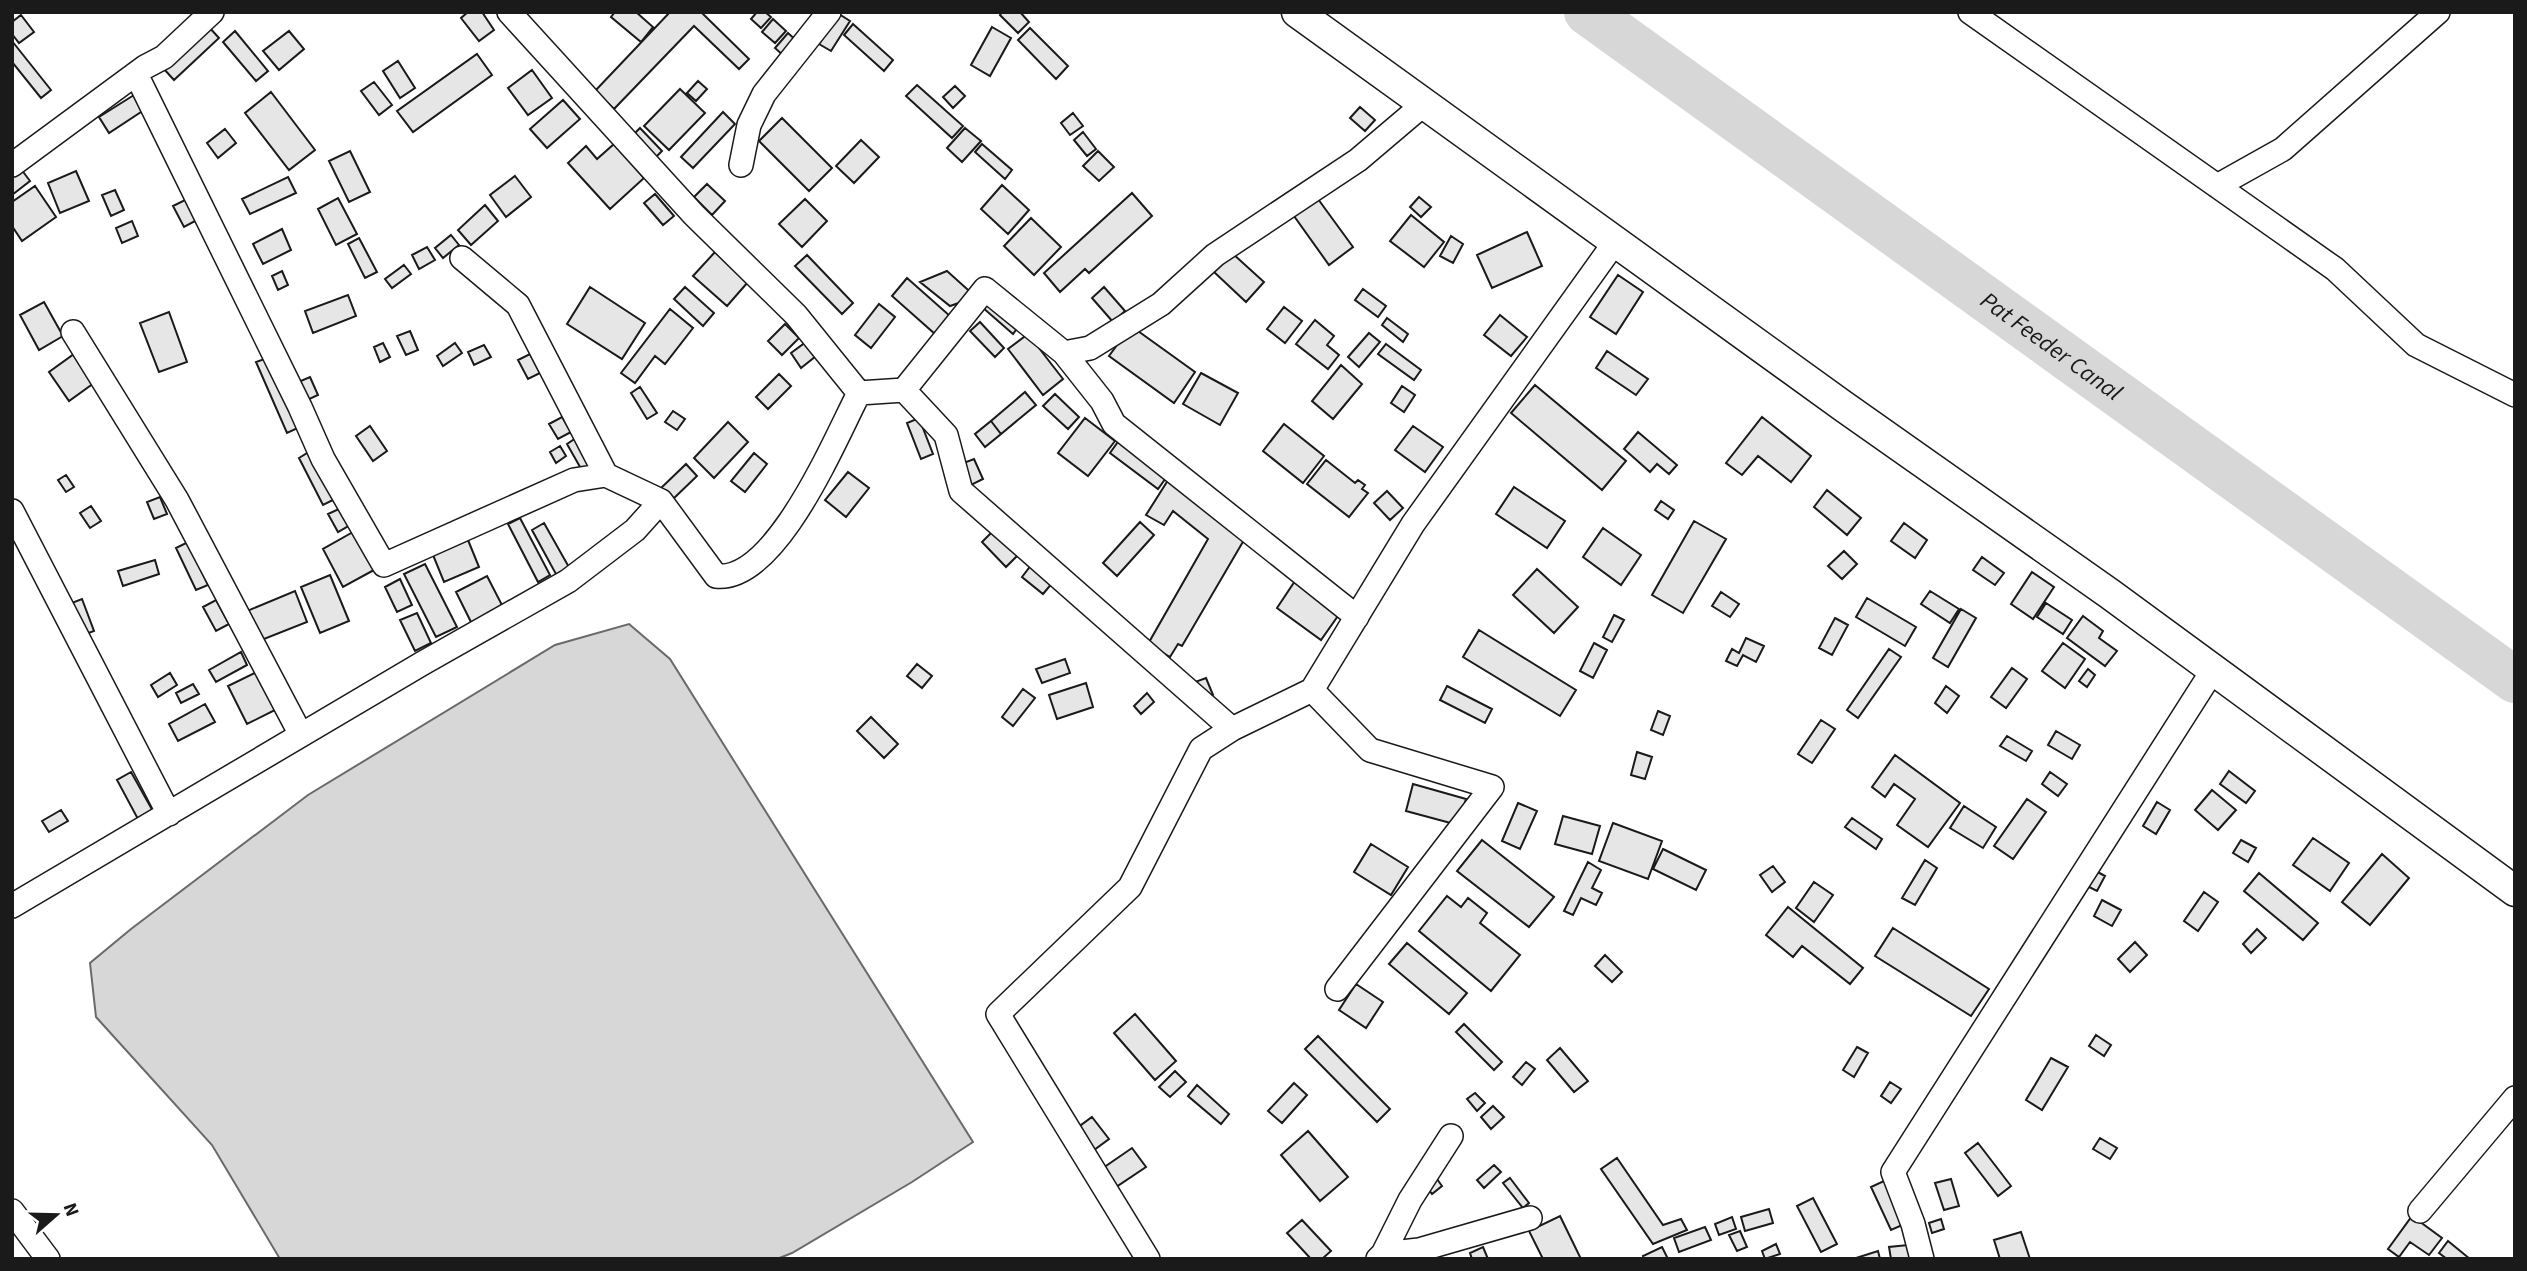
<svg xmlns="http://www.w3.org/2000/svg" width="2527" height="1271" viewBox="0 0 2527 1271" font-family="'Source Sans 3',sans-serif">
	<rect width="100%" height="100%" fill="#fff"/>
	<path fill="#d7d7d7" stroke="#6a6a6a" stroke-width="2" d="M629,624L670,659L973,1142L912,1182L792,1253L777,1259H280L212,1145L96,1017L90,963L131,929L308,795L555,645Z"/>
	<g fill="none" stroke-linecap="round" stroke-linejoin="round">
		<path stroke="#d7d7d7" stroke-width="46" id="s1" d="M1587,12L2515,680"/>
	</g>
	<path fill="#e6e6e6" stroke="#1a1a1a" stroke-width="2" d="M468,12H482L494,30L479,41L461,18Z
		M615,12H636L653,27L641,42L611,17Z
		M670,12H701L749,59L739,69L694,26L614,109L595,91Z
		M757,12H765L771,17L761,28L751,19Z
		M1002,12H1020L1029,22L1018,33L1000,15Z
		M839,14L850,21L831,51L819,44Z
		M21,15L34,32L19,43L12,34V22Z
		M773,19L786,31L775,43L762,32Z
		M853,24L893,60L884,71L844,35Z
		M208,26L219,38L174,80L163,68Z
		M992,27L1011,38L990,76L971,65Z
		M1030,28L1068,66L1056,79L1018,40Z
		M235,31L268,71L256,81L223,42Z
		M289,31L304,49L279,70L263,51Z
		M788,33L798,42L785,57L775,48Z
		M12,41L51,90L41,98L12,62Z
		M477,54L492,75L413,132L397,111Z
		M398,61L415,88L400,98L383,71Z
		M532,70L552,98L528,115L508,88Z
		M698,81L707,89L696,101L687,93Z
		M374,82L392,105L379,115L361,91Z
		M917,85L963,126L952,138L906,96Z
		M955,86L965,96L953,108L943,97Z
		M680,89L705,113L669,150L644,126Z
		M271,92L315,150L289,170L245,113Z
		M134,95L144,110L109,133L99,117Z
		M563,100L580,119L547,148L530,129Z
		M1360,107L1375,120L1365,131L1350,118Z
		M723,112L735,124L693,168L681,157Z
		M1073,113L1083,126L1070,135L1061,123Z
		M782,118L832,168L809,191L759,141Z
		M640,128L662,151L653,160L630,138Z
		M965,128L981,141L962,162L947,148Z
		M225,129L236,143L218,158L207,143Z
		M1083,132L1096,149L1087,156L1074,140Z
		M861,140L879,157L854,183L836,166Z
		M614,144L644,178L610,209L568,163L586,146L597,159Z
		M982,144L1012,170L1005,179L975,152Z
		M350,151L370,192L349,202L329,161Z
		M1098,151L1114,167L1099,181L1083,166Z
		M21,169L30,181L12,195V176Z
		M76,171L89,201L60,213L48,183Z
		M515,176L531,197L506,217L490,195Z
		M288,177L296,193L250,214L242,199Z
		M707,184L725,201L712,215L694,197Z
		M1002,185L1029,210L1008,234L981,209Z
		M35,186L56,217L22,241L12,226V202Z
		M115,190L124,210L111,216L102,195Z
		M1132,193L1152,216L1089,273L1085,269L1060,292L1044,273Z
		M655,194L674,216L663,225L644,203Z
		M1419,197L1431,207L1421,217L1410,207Z
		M338,198L357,234L336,245L318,209Z
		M187,199L197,220L184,227L173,206Z
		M805,199L827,221L802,247L779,224Z
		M1318,199L1353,247L1329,265L1294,216Z
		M485,205L498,221L471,245L458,230Z
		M1411,215L1444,242L1424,267L1390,241Z
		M1031,218L1061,247L1034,275L1004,246Z
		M132,221L138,236L122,243L116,228Z
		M282,229L291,250L263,264L253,244Z
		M1527,232L1542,266L1492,288L1477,255Z
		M451,235L459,245L443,258L435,248Z
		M1451,236L1463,244L1453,263L1440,256Z
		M359,238L377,272L365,278L348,244Z
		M427,247L435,260L419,269L412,255Z
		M715,252L748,282L727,306L693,276Z
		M1232,253L1264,282L1246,302L1214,272Z
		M807,255L853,303L842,314L795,266Z
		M404,265L411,274L392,288L385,279Z
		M282,271L288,285L278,290L272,276Z
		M947,271L976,297L950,306L920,282Z
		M1618,275L1643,292L1616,334L1590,317Z
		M907,278L950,316L935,334L892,296Z
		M590,287L645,323L622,359L567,324Z
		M685,287L714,313L703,326L674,299Z
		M1104,287L1125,311L1113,322L1092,298Z
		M1363,289L1386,306L1378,317L1355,300Z
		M348,295L356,316L313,333L305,311Z
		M988,301L1018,327L1013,334L982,307Z
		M44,302L63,336L39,350L20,315Z
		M879,304L895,317L871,348L855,335Z
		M1284,307L1302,321L1285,343L1267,329Z
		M670,309L693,328L665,364L655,356L635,383L621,373Z
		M169,312L187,362L159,372L140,323Z
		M1500,315L1527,337L1511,356L1484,335Z
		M1387,318L1408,334L1403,342L1382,325Z
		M1315,320L1334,336L1327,345L1339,355L1328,369L1296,344Z
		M980,322L1004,348L995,357L970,331Z
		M785,324L799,338L782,355L768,341Z
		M1131,326L1195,372L1174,403L1109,356Z
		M410,331L418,350L406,355L397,336Z
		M1369,333L1380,342L1359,367L1348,357Z
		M1028,334L1063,379L1043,395L1008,349Z
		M806,342L816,356L801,368L791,353Z
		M383,343L390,357L380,362L374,347Z
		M455,343L462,353L443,366L437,356Z
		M1386,344L1421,370L1414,380L1378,354Z
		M484,345L491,357L474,365L468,352Z
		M1607,351L1648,379L1636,395L1596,368Z
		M74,354L94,383L69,401L49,372Z
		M530,354L540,373L528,379L518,360Z
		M270,357L300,427L287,433L256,362Z
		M1341,365L1362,384L1333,419L1312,401Z
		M1201,373L1238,393L1220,425L1183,404Z
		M779,374L791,386L768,409L756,397Z
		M310,377L318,395L303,402L296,383Z
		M1535,385L1626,461L1602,490L1511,413Z
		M1402,386L1415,395L1404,412L1391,403Z
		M640,387L657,413L647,419L631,393Z
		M1025,392L1036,405L1001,434L991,421Z
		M1055,394L1079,417L1068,429L1043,406Z
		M673,411L685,419L677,430L665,422Z
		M562,417L571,432L558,439L549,424Z
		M1762,417L1811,456L1791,482L1758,456L1742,475L1726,463Z
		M919,418L933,454L921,459L907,423Z
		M1085,418L1115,441L1088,476L1058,453Z
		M991,421L1001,434L985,447L975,434Z
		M728,422L748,442L714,478L694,458Z
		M1284,424L1324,456L1303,483L1263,451Z
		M370,426L387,451L373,461L356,436Z
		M1413,426L1443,447L1425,472L1395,450Z
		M1638,432L1677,465L1669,474L1657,464L1650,472L1624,449Z
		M576,438L593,469L584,474L567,444Z
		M1120,439L1168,475L1158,489L1110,453Z
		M560,446L566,456L556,463L550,452Z
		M312,450L337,498L323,505L299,458Z
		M754,453L767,464L745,492L731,481Z
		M974,459L983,479L971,485L961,464Z
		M1326,460L1355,483L1358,480L1365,485L1362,489L1368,493L1349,517L1307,484Z
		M686,464L697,476L671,501L660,489Z
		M848,472L869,488L846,517L825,500Z
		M66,475L74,487L66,492L58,480Z
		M1170,477L1244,540L1182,646L1178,644L1170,657L1148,644L1208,539L1173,511L1164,525L1146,515Z
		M1514,487L1565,521L1547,548L1496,514Z
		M1827,490L1861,518L1847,535L1814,507Z
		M1387,491L1403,508L1390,520L1374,503Z
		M160,497L167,514L154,519L147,502Z
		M1661,501L1674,510L1668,519L1655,510Z
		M91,506L101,521L90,528L80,513Z
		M341,508L350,525L338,532L328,514Z
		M520,518L550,575L538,582L508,524Z
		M1694,521L1726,539L1683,613L1652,595Z
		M1140,522L1154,535L1117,576L1103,563Z
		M544,523L570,569L557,576L532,530Z
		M1904,523L1927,540L1915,558L1891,541Z
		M996,528L1020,553L1006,567L982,542Z
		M1603,528L1641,555L1621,585L1583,557Z
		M353,532L374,570L343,587L323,549Z
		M468,540L479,567L444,582L433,555Z
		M188,542L208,585L196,590L176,548Z
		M1844,551L1857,564L1842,579L1828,566Z
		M1982,557L2004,573L1995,585L1973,570Z
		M155,560L159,574L123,586L118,571Z
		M425,564L457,627L436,637L404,574Z
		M1032,564L1053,582L1043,594L1022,577Z
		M1537,569L1578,607L1554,633L1513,595Z
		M2032,572L2054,587L2033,619L2011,604Z
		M330,575L349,621L320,633L301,587Z
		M487,576L503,607L472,624L456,592Z
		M400,579L412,605L397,612L385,587Z
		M1295,581L1340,613L1321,640L1277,608Z
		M295,591L307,622L259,641L247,611Z
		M1930,591L1959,609L1950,623L1921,604Z
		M1721,592L1739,604L1730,617L1712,606Z
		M1867,598L1916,627L1905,646L1856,617Z
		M82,599L94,631L81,636L69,604Z
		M216,600L229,624L216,631L203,607Z
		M2046,603L2072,620L2063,634L2037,617Z
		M1961,609L1976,618L1948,667L1933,658Z
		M417,613L431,643L415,651L400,620Z
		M1614,615L1624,620L1612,642L1603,637Z
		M2083,616L2103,631L2099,638L2117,651L2105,666L2067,638Z
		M1835,618L1848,625L1832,655L1819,648Z
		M1479,630L1576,690L1560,716L1463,657Z
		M1746,638L1764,646L1756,662L1743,655L1737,666L1726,661L1732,649L1739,653Z
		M1594,643L1607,650L1593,678L1580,671Z
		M2063,643L2085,659L2065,688L2042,671Z
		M1889,649L1901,657L1858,718L1847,710Z
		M241,652L247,665L216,682L209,670Z
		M1065,659L1070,673L1042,683L1036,669Z
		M917,664L932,676L922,688L907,676Z
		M2012,668L2027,679L2006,708L1991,697Z
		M2088,669L2095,675L2087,687L2079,681Z
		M259,671L277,709L247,724L228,686Z
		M170,673L177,685L158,697L151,685Z
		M1206,678L1213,695L1201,699L1195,682Z
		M1086,683L1093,707L1057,719L1049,695Z
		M193,684L199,694L181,703L176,693Z
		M1447,686L1492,709L1485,723L1440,700Z
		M1946,686L1959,696L1947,713L1935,703Z
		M1023,689L1035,698L1013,726L1002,717Z
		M1147,693L1154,702L1141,714L1134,706Z
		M205,704L215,722L178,741L169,724Z
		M1658,711L1670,716L1663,735L1651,730Z
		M871,717L898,744L884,758L857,731Z
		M1821,720L1835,729L1812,763L1798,754Z
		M2056,731L2080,745L2072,759L2048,745Z
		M2007,736L2032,751L2026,761L2000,746Z
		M1637,752L1652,757L1645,779L1631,775Z
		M1895,755L1960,803L1928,847L1897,825L1915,799L1894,784L1885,797L1872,787Z
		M2229,771L2255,791L2246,803L2220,784Z
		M131,772L154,813L139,821L117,780Z
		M2050,772L2067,784L2058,796L2042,784Z
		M1413,784L1466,799L1458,825L1406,811Z
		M2212,790L2236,810L2218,830L2195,810Z
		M2027,799L2046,812L2013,859L1994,846Z
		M2157,802L2170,810L2156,834L2143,826Z
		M1518,803L1537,811L1520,849L1502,841Z
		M1964,806L1996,827L1983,848L1950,828Z
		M61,810L68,821L49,832L42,821Z
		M1563,816L1600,826L1592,854L1555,844Z
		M1852,818L1882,839L1876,849L1845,827Z
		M1613,823L1662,841L1648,879L1599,861Z
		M2313,838L2349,863L2330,891L2293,865Z
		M1482,840L1554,897L1529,927L1457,871Z
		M2241,840L2256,848L2248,862L2233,853Z
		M1371,844L1408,867L1391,895L1354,872Z
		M1663,849L1706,870L1696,890L1653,869Z
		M2382,854L2409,878L2370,925L2342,902Z
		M1925,860L1937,868L1915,905L1902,898Z
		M1588,862L1601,870L1592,888L1602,893L1596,905L1581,898L1573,915L1564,911Z
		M1773,866L1785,882L1772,892L1760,875Z
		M2094,870L2105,876L2097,891L2085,885Z
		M2259,873L2318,923L2303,940L2244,891Z
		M1814,882L1833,895L1814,922L1796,908Z
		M2204,892L2218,902L2198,931L2184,921Z
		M1447,896L1461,907L1468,898L1487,913L1480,923L1520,955L1491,991L1419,931Z
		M2102,900L2121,910L2112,926L2094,916Z
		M1788,907L1863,968L1850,984L1802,946L1793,957L1766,935Z
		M1893,928L1989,989L1971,1016L1875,956Z
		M2257,929L2266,938L2251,953L2243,944Z
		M2135,942L2147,955L2130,972L2118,959Z
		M1407,943L1467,993L1449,1014L1389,964Z
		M1605,955L1622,972L1612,982L1595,966Z
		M1356,984L1383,1002L1366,1028L1339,1010Z
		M1135,1014L1176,1061L1155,1080L1114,1033Z
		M1464,1024L1502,1062L1494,1070L1456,1032Z
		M2096,1035L2111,1045L2104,1056L2089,1046Z
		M1318,1036L1390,1109L1377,1122L1305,1049Z
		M1857,1047L1868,1053L1854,1077L1843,1070Z
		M1560,1048L1588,1081L1574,1092L1547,1060Z
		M2051,1058L2068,1067L2042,1110L2026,1100Z
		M1526,1062L1535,1069L1522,1085L1513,1077Z
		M1175,1071L1186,1082L1170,1097L1159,1087Z
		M1890,1082L1901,1089L1891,1103L1881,1096Z
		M1294,1083L1307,1095L1282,1123L1268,1111Z
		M1197,1085L1229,1114L1221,1124L1188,1096Z
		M1475,1093L1485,1103L1477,1111L1467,1099Z
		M1493,1106L1504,1117L1491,1129L1481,1117Z
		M1092,1117L1109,1139L1094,1150L1077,1128Z
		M1308,1131L1348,1177L1320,1201L1281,1155Z
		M2100,1138L2117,1148L2110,1159L2093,1149Z
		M1978,1143L2011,1186L1998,1196L1965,1153Z
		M1132,1148L1146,1167L1116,1187L1103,1168Z
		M1617,1158L1663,1225L1681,1219L1687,1230L1653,1244L1601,1169Z
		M1494,1165L1501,1172L1484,1188L1477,1180Z
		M1434,1175L1442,1186L1432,1194L1424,1183Z
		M1510,1178L1529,1203L1523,1208L1503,1183Z
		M1951,1179L1959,1206L1944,1210L1935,1183Z
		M1886,1180L1907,1223L1891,1230L1871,1187Z
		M1813,1198L1837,1244L1821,1252L1797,1206Z
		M1769,1209L1773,1223L1745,1231L1741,1217Z
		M1560,1216L1581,1259H1543L1529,1231Z
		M2412,1216L2442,1238L2429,1255L2410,1242L2399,1257L2388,1249Z
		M1732,1217L1736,1229L1719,1235L1715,1224Z
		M1941,1219L1944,1229L1932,1233L1929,1223Z
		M1302,1220L1331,1251L1322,1259H1311L1287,1233Z
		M1705,1227L1711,1240L1679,1252L1674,1238Z
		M1740,1231L1747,1247L1737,1251L1729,1235Z
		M2021,1232L2030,1259H2000L1994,1240Z
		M2448,1241L2470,1259H2447L2439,1253Z
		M1776,1244L1780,1254L1765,1259L1762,1251Z
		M1908,1245L1910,1259H1891L1889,1247Z
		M1483,1247L1488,1259H1472L1470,1253Z
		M1662,1247L1668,1259H1644L1643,1256Z
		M1878,1251L1880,1259H1853Z"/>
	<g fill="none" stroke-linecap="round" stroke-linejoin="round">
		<g stroke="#1a1a1a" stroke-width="26">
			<path id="minor" d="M509,12L694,215L796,315L859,393
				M1970,12L2335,269L2416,345L2515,395
				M136,74L300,407L323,459L384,565L574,480L606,475L661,501L716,576C776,583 835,439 859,393
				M12,165L145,67L164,57L212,12
				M741,165L749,125L764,94L829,12
				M2217,186L2283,149L2438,12
				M462,258L518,305L606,475
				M73,332L177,500L301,735
				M1064,353L1102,401L1114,424L1357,617
				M904,390L946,435L961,491L1232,729
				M859,393L904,390L985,289L1064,353L1090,348L1161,304L1215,255L1358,160L1424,104
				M12,511L169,814
				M12,906L423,663L568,581L635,530L661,501
				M1337,989L1492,787L1370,750L1312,690L1413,524L1615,242
				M12,1211L48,1259
				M2420,1211L2515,1098
				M1383,1254L1410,1200L1451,1136
				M1148,1259L998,1014L1130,887L1201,749L1232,729L1312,690
				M1378,1259L1383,1254L1419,1250L1530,1218
				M1922,1259L1913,1224L1893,1172L2213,670"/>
		</g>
		<g stroke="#1a1a1a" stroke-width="33">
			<path id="tertiary" d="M1297,12L1843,406L2110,594L2515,891"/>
		</g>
		<use href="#minor" stroke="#fff" stroke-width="23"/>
		<use href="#tertiary" stroke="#fff" stroke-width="30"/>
	</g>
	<g text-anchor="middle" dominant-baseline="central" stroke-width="5" stroke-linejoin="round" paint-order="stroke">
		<g font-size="24" font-style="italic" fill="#1a1a1a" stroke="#fff">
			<text stroke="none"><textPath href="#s1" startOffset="572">Pat Feeder Canal</textPath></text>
		</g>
	</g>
	<rect width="2527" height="1271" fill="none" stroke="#1a1a1a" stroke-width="28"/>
	<g transform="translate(56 1215) rotate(70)" stroke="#ffffff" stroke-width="5" paint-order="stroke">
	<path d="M0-5L12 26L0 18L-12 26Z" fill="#1a1a1a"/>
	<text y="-10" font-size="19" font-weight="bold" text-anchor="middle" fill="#1a1a1a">N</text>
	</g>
</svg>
